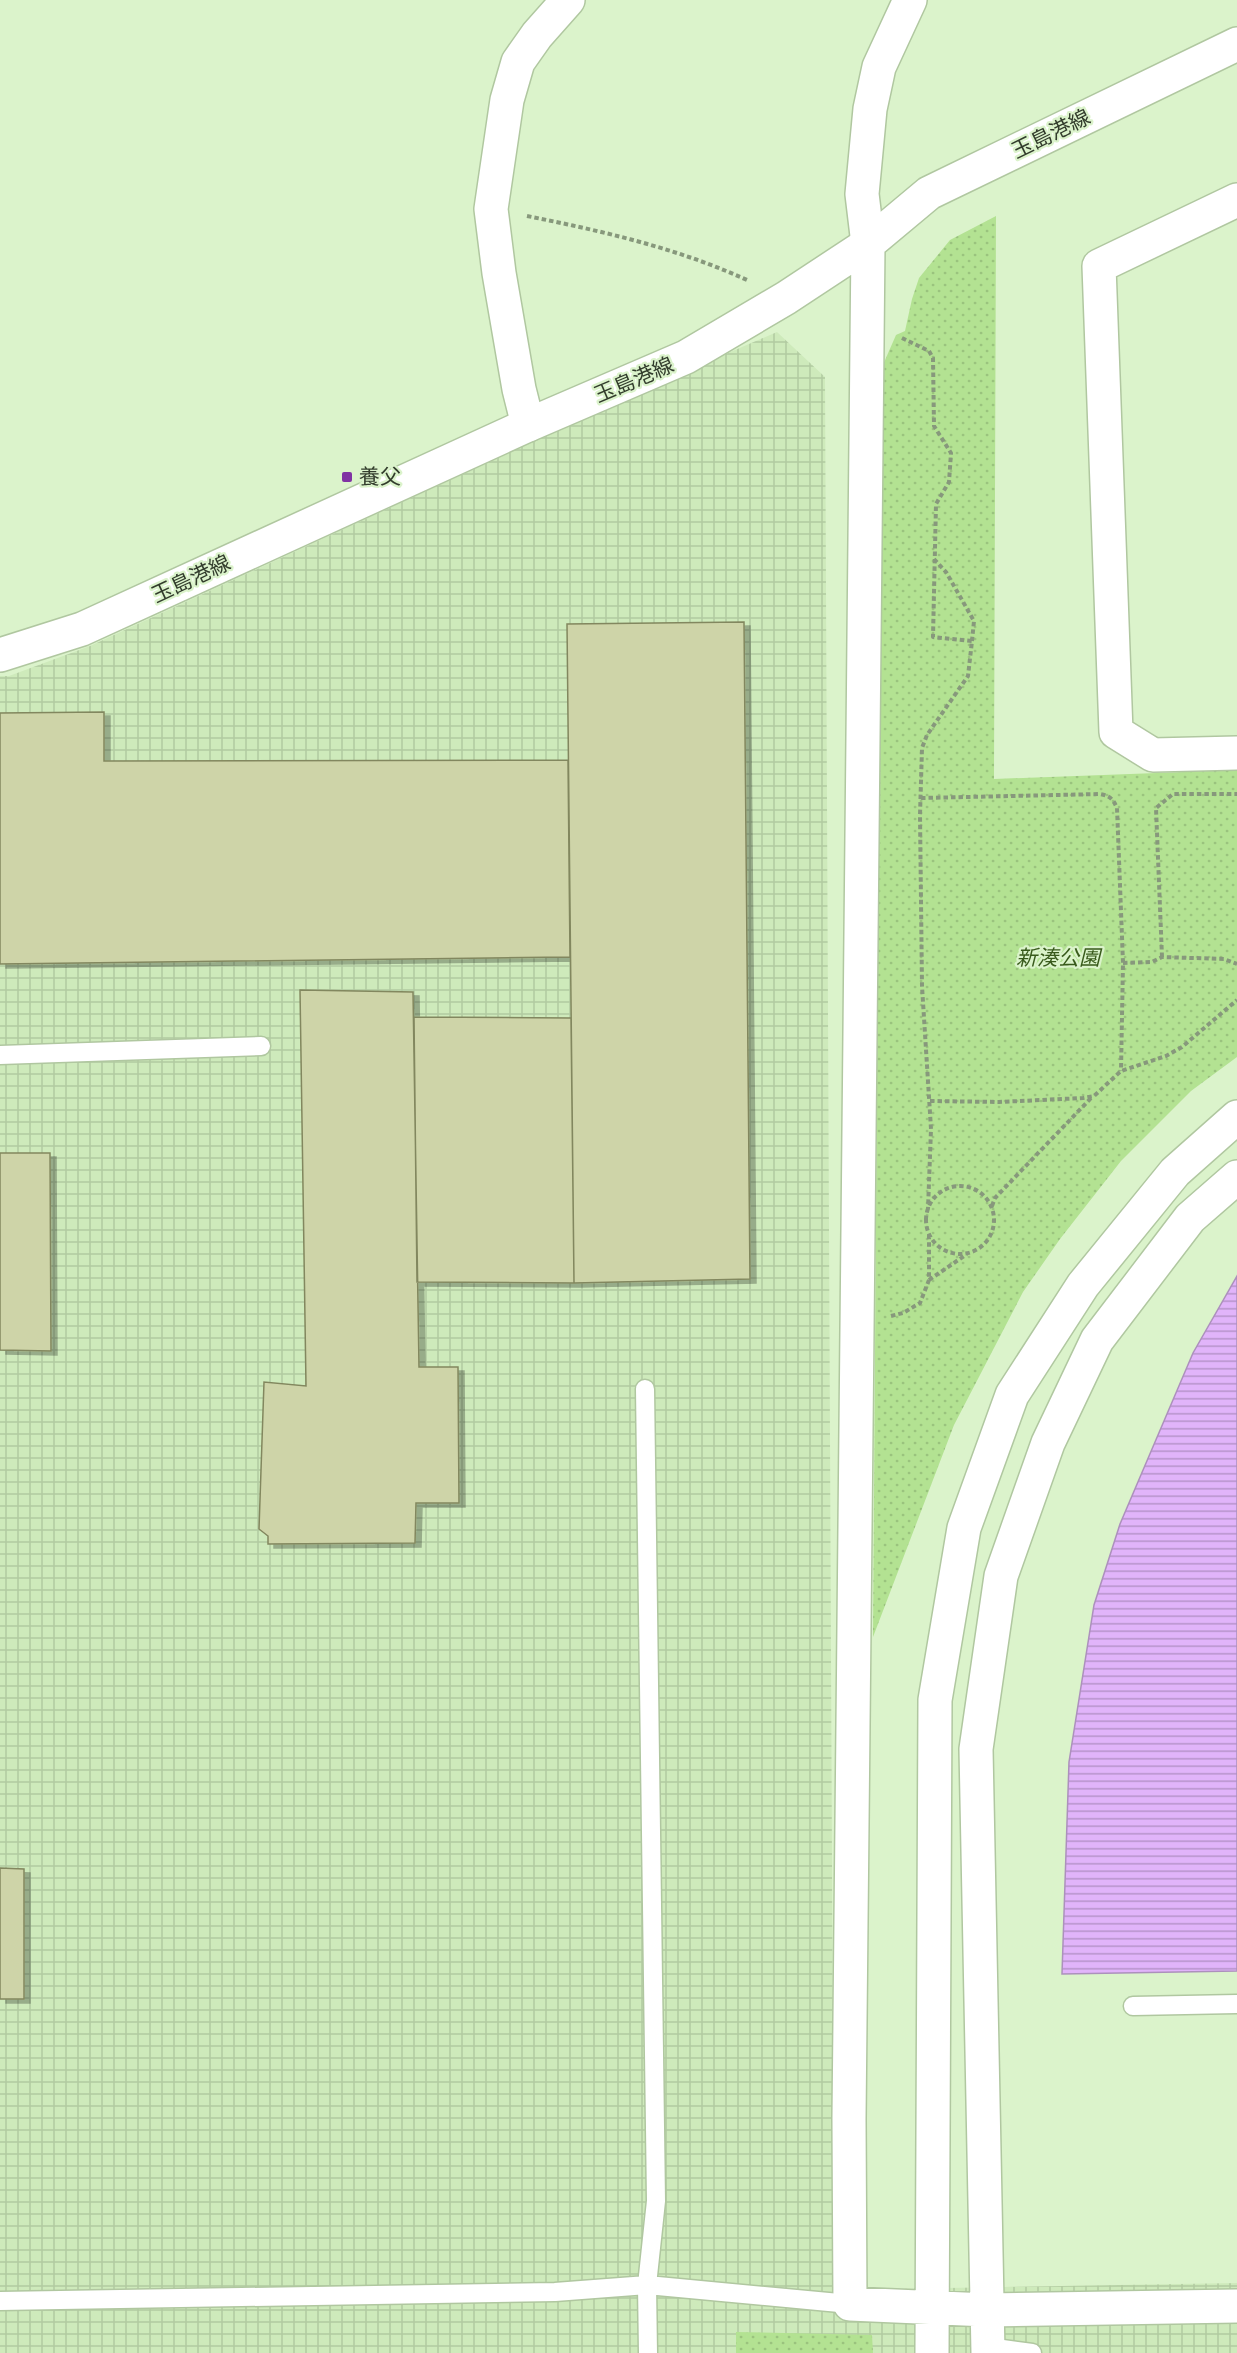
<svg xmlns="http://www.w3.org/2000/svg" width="1237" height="2353" viewBox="0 0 1237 2353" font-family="'Libre Baskerville','Noto Sans JP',serif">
	<defs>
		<pattern id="industrial-grid" width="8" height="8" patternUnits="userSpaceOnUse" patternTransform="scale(1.5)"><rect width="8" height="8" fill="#ceeabb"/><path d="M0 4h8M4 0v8" fill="none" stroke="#b1caa1"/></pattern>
		<pattern id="park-dots" width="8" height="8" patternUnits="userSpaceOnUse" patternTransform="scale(1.5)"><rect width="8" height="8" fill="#b3e292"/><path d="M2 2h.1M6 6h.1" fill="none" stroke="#9ac37e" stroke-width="1.8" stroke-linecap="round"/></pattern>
		<pattern id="water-rules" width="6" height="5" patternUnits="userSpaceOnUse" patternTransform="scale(1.5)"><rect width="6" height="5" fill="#e1b4fa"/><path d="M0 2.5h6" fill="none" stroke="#b794cb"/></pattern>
		<filter id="shadow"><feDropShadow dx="6" dy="4" stdDeviation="0" flood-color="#0004"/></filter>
	</defs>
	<rect width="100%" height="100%" fill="#dbf3cb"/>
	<path fill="url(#industrial-grid)" d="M777,332L825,377L834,2290L1237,2283V2353H0V676H9L90,646L691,369Z"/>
	<path fill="url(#park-dots)" d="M996,216L994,779L1237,770V1057L1191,1091L1121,1161L1060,1239L1023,1292L954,1425L873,1637L882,367L896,335L905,331L912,299L919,278L950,240Z
		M736,2332L872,2335L873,2353H736Z"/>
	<path fill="url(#water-rules)" stroke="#ac90bc" stroke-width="1.5" d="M1237,1276V1971L1062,1974L1069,1762L1094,1605L1120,1524L1193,1353Z"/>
	<path fill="#ced4a8" stroke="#82875e" stroke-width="1.5" filter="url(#shadow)" d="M744,622L750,1279L574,1283L567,624Z
		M104,712V761L568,760L570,957L0,964V713Z
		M300,990L413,992L419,1367H458L459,1503H416L415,1543L268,1544V1536L259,1529L264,1382L306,1386Z
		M414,1017L571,1018L574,1283L417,1282Z
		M0,1153H50L51,1351L0,1350Z
		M0,1868L24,1869V1999H0Z"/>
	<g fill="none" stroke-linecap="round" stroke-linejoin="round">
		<g stroke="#b0c7a0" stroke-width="21">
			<path id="lane" d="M0,1055L261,1046
				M645,1389L656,2201L647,2285L648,2353
				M1133,2006L1237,2004
				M0,2301L555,2292L647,2285L850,2304
				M988,2347L1032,2353"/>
		</g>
		<g stroke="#b0c7a0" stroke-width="36">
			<path id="street" d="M1237,200L1099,266L1116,732L1153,755L1237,753
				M868,244L862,194L870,109L879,67L910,0
				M528,425L519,389L499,273L491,209L507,100L518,62L537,35L568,0"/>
		</g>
		<g stroke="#b0c7a0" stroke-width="36">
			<path id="secondary" d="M868,244L849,2119L850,2304L987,2310L1237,2306
				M0,655L82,629L528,425L686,357L786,298L868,244L929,193L1237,44
				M932,2353L935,1700L964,1528L1012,1395L1083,1285L1175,1172L1237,1117
				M988,2353L976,1749L1001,1576L1048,1443L1097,1340L1190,1218L1237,1177"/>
		</g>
		<path stroke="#87987c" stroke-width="4" stroke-dasharray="4.5 3" stroke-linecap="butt" d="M527,216C602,231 677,248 747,280
			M902,338L929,351L933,358L934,426L951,453L949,482L936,504L933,637L972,641L968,676L927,735L922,748L920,815L922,986L931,1129L928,1209
			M934,559L946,572L974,621L972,641
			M921,798L1100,794C1110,796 1113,799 1117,808L1123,963L1121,1071
			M1162,957L1156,808L1173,794H1237
			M1123,963L1152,962L1162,957L1224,959L1237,964
			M930,1101L999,1102L1083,1098L1094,1096L1121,1071L1166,1056L1182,1047L1237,1000
			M926 1220a34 34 0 1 1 68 0a34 34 0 1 1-68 0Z
			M992,1206L995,1198L1092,1097
			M929,1280L967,1254
			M891,1316L903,1313L920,1303L929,1280V1234"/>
		<use href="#lane" stroke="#fff" stroke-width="18"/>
		<use href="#street" stroke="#fff" stroke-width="33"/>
		<use href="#secondary" stroke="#fff" stroke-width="33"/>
	</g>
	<rect fill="#8032a3" stroke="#dbf3cb" stroke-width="2" x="341" y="471" width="12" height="12" rx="3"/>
	<g text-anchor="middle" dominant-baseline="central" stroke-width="4.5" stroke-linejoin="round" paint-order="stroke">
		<g font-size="21" fill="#323c2c" stroke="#dbf3cb">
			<text transform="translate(1051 134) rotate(-26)">玉島港線</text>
			<text transform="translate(634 380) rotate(-23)">玉島港線</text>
			<text transform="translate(191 579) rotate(-25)">玉島港線</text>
		</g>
		<g font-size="21" fill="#323c2c" stroke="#dbf3cb" text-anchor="start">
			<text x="359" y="477">養父</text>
		</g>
		<g font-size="21" font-style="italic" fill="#385a1b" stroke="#dbf3cb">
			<text x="1058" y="958">新湊公園</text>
		</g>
	</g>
</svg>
